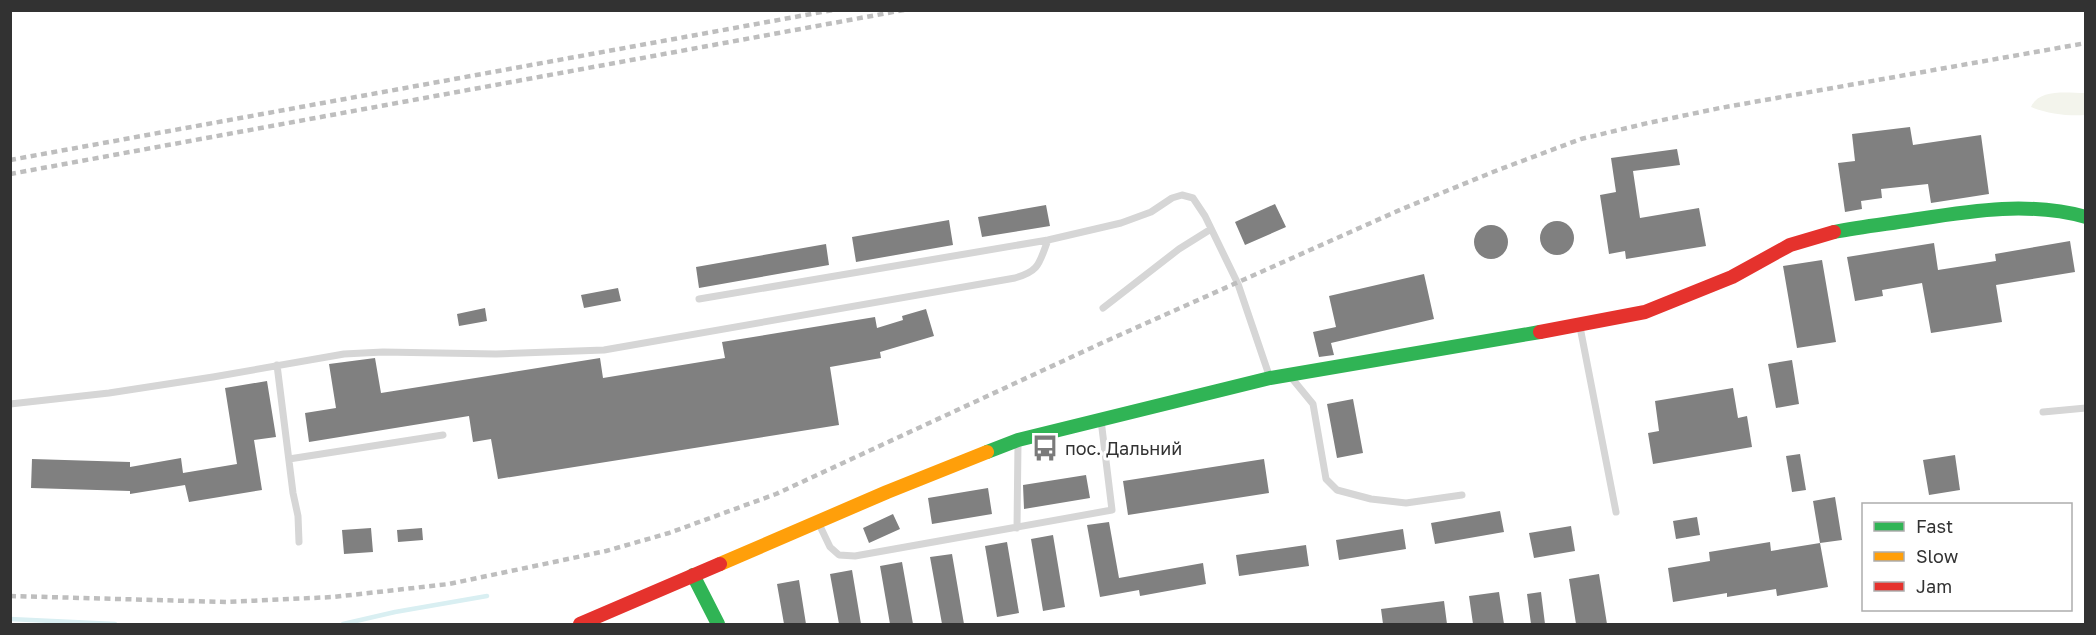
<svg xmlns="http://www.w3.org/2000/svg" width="2096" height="635" viewBox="0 0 2096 635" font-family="'Golos Text',sans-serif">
	<rect width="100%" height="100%" fill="#fff"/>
	<path fill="#f3f4ec" d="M2085,93V115C2067,116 2049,114 2031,107C2039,88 2068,93 2085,93Z"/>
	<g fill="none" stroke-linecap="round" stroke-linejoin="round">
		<path stroke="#d9eff2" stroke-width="4.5" d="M10,619L115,624
			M343,624L395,612L487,596"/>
	</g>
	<path fill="#808080" d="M1910,127L1913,145L1981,135L1989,194L1931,203L1928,184L1881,189L1882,198L1861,201L1862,209L1845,212L1838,163L1855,161L1852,134Z
		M1677,149L1680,165L1633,171L1640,218L1699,208L1706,246L1626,259L1625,251L1609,254L1600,195L1616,192L1611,158Z
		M1275,204L1286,227L1245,245L1235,222Z
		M1046,205L1050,226L982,237L978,217Z
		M949,220L953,245L856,262L852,237Z
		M1540 238a17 17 0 1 1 34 0a17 17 0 1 1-34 0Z
		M1474 242a17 17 0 1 1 34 0a17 17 0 1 1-34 0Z
		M2070,241L2075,272L1996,285L2002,322L1931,333L1922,283L1882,290L1883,296L1855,301L1847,257L1934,243L1938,270L1996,261L1995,254Z
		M826,244L829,265L699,288L696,267Z
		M1822,260L1836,342L1797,348L1783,266Z
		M1424,274L1434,319L1331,343L1334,355L1319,357L1313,332L1336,327L1329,296Z
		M618,288L621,301L584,308L581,295Z
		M485,308L487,321L459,326L457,314Z
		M926,309L934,336L880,352L881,358L830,367L839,425L498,479L491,439L473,442L469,416L309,442L305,413L336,408L329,364L375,358L381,393L600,358L603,378L725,358L722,342L875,317L877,328L903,320L902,316Z
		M1792,360L1799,404L1776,408L1768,364Z
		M267,381L276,437L254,440L262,490L189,502L185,485L130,494V491L31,488L32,459L130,462V467L181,458L183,473L237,464L225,388Z
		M1733,388L1738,418L1747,416L1752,447L1653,464L1648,433L1659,431L1655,401Z
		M1353,399L1363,453L1337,458L1327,404Z
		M1800,454L1806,490L1792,492L1786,456Z
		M1955,455L1960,490L1929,495L1923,460Z
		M1264,459L1269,493L1128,515L1123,481Z
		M1086,475L1090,498L1024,509L1023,485Z
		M988,488L992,514L932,524L928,498Z
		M1835,497L1842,540L1820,543L1813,501Z
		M1500,511L1504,532L1435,544L1431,523Z
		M893,514L900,529L869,543L863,528Z
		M1697,517L1700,535L1676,539L1673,521Z
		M1109,522L1119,578L1203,563L1206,584L1140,596L1139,590L1100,597L1087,525Z
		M1571,526L1575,551L1534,558L1529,533Z
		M371,528L373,552L344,554L342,530Z
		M422,528L423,540L398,542L397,530Z
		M1403,529L1406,549L1339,560L1336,540Z
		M1053,535L1065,607L1043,611L1031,539Z
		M1007,542L1019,613L997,617L985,546Z
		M1770,542L1771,551L1820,543L1828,587L1777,596L1776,589L1727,597V593L1673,602L1668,568L1710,561L1709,552Z
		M1306,545L1309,566L1239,576L1236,555Z
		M952,554L964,624H942L930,557Z
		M902,562L913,624H890L880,566Z
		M852,570L861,624H839L830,574Z
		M1599,574L1607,624H1576L1569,579Z
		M799,580L806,624H784L777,584Z
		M1499,592L1504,624H1473L1469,596Z
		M1541,592L1545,624H1531L1527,594Z
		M1444,601L1447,624H1383L1381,609Z"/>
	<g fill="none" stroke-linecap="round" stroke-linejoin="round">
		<path stroke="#d6d6d6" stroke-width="7" d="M699,299L1048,240L1121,223L1151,212L1172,198L1182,195L1193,198L1205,216L1238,284L1269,375
			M1103,308L1179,249L1211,229
			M1580,327L1616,512
			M277,365L293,493L298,516L299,542
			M1290,376L1313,404L1326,479L1337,490L1371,499L1406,503L1462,495
			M10,404L109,393L213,377L344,354L383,352L496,354L604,350L1015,278C1040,271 1039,263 1048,240
			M2043,412L2086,408
			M289,459L443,435
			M819,524L830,547L839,555L855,556L1112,510L1101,420
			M1017,528L1018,443"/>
		<path stroke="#30b455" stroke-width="14" d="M1834,232C1860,227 1886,224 1912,220C1970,211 2028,201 2086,217
			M987,452L1018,440L1270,378L1540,332
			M693,575L718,624"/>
		<path stroke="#ff9f0a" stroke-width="14" d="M720,564L887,492L987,452"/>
		<path stroke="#e5322d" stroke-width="14" d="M1540,332L1645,312L1732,277L1790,245L1834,232
			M580,624L720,564"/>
		<path stroke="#bebebe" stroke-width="4.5" stroke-dasharray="6 4.5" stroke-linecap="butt" d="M10,160L833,10
			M10,174L904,10
			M10,596L227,602L333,597L449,584L606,551L669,533L776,494L1104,342L1402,209L1498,170L1581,139L1648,123L1720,108L2086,43"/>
	</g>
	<defs>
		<g id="bus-bare" transform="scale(2.07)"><path d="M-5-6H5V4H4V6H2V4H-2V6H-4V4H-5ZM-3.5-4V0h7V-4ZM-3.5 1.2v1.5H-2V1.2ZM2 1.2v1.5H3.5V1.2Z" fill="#7a7a7a" stroke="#fff" stroke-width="2.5" paint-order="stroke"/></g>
	</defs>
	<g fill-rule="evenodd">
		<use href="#bus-bare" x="1045" y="448"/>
	</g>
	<g text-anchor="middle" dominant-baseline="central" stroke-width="6" stroke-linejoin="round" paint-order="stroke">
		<g font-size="18" fill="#323232" stroke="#fff" text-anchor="start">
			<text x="1065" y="448">пос. Дальний</text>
		</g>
	</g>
	<rect width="2096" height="635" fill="none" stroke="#323232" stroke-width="24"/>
	<rect x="1862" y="503" width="210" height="108" fill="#ffffff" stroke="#adadad" stroke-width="1.5"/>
	<rect x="1874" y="522" width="30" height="9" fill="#30b455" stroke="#adadad" stroke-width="1.5"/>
	<text x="1916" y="533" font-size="18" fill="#323232">Fast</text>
	<rect x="1874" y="552" width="30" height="9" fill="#ff9f0a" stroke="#adadad" stroke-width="1.5"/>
	<text x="1916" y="563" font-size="18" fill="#323232">Slow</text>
	<rect x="1874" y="582" width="30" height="9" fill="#e5322d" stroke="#adadad" stroke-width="1.5"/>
	<text x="1916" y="593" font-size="18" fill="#323232">Jam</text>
</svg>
